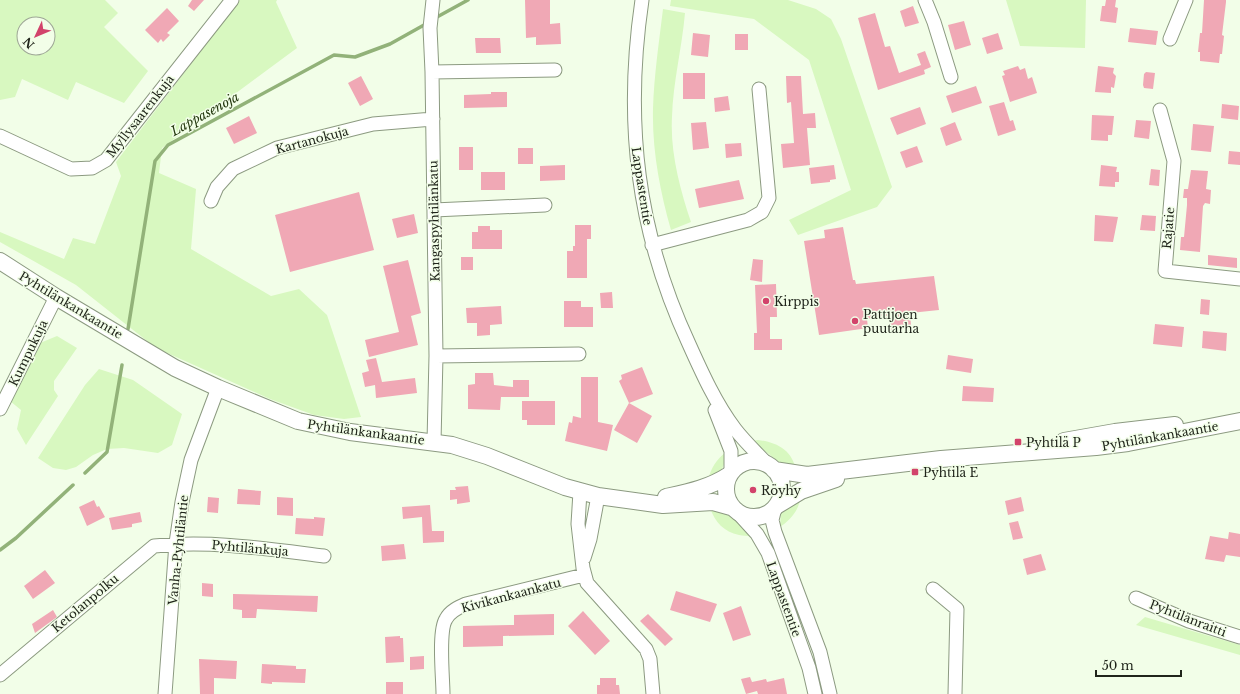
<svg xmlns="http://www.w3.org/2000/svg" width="1240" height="694" viewBox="0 0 1240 694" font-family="'Libre Baskerville',serif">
	<rect width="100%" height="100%" fill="#f2fee8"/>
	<path fill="#d8f8c0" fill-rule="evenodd" d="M0,0H105L118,13L104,27L148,71L124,103L76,82L68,100L22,79L15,97L0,100ZM24,24H48V48H24Z
		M240,0H277L276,2L297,48L162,148L159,173L196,189L191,249L271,296L299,289L327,315L361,417L344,419L314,415L270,399L156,348L76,285L0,242V232L64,259L73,238L95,244L121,176L116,162Z
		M671,0H788L816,9L831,19L841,39L892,187L877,207L798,235L789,220L851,190L809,60L754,19L670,6Z
		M1006,0H1086L1085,48L1020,46Z
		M663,9L685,13C682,48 673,82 672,117C670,152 680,189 691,222L671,230C660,191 652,150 653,109C654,76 659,42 663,9Z
		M57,336L77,348L54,381V390L58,396L26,445L17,429L21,410L10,401L40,343Z
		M99,369L133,380L182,414L172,445L158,453L124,448L107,449L93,455L76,467L66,470L53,468L38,458L85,385Z
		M758,440C776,442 793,450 796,471L779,462L752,441Z
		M726,452C724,469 723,471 708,480C711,468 716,460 726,452Z
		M800,497C800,510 789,521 780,527L781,511Z
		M710,508C729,513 740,521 751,537C747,535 743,536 739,535C724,532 715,522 710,508Z
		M1145,617L1240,645V655L1136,625Z"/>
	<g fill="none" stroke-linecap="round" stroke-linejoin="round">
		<path stroke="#92b279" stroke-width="3.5" d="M437,17L468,0
			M128,329L155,161L168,145L334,55L355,57L390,44L424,25
			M85,473L107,452L122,365
			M0,550L16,538L73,485"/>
	</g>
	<path fill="#f0a8b5" d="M192,0H204L194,11L188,6Z
		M525,0H550V24L560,23L561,44L536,45V37L526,38Z
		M1106,0H1116L1115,7L1118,8L1116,23L1100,21L1102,6H1105Z
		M1204,0H1226V2L1222,35L1224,36L1222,54H1220L1219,63L1200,61V52H1198L1200,33H1202Z
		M913,6L919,23L905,27L900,11Z
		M167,8L179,21L167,33L170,35L163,42L161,39L158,43L145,30Z
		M875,13L885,47L890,46L899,73L921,65L917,54L925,51L931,67L924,70L925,74L878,90L858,18Z
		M964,21L971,45L955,50L948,25Z
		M1130,28L1158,31L1156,45L1128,42Z
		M693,33L710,35L708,57L691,55Z
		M998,33L1003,49L987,54L982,38Z
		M735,34H748V50H735Z
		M475,38H500L501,53H476Z
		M1018,66L1020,70L1025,68L1028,79L1032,77L1037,93L1010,102L1002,76L1005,75L1003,71Z
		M1098,66L1114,68L1113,73L1116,76L1114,88L1111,87V93L1095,92Z
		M1146,72L1155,73L1153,89L1144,88L1143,85L1144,74Z
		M683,73H705V99H683Z
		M361,76L373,99L360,106L348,83Z
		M786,76H801L803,114L815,113L816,128H807L810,165L783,168L781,144L794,143L791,102L787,103Z
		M976,86L982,103L952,113L946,96Z
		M491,92H507V107L464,108V95L491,94Z
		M728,96L730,110L715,112L714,98Z
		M1004,102L1010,121L1013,120L1016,130L998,136L989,106Z
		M1222,104L1239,106L1238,120L1221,118Z
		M920,107L926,124L897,135L890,118Z
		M1092,115L1114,116L1112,135H1108V141L1091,140Z
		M249,116L257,133L234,144L226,128Z
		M1136,120L1151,121L1149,139L1134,137Z
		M706,122L709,148L693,150L691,123Z
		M955,122L962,140L946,146L940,128Z
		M1193,124L1214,126L1211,152L1191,150Z
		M741,143L742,156L726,158L725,144Z
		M917,146L923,162L906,168L900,152Z
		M459,147H473V170H459Z
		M518,148H533V164H518Z
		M1229,151L1240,152V165L1228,164Z
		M565,165V180L540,181V166Z
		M834,165L836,179L830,180V182L811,184L809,168Z
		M1101,165L1117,167L1116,172H1119V182H1115V187L1099,186Z
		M1151,169L1160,170L1159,186L1149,185Z
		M1191,170L1208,171L1206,189L1211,190L1210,204L1205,203L1203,206L1200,252L1180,250L1181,237H1184L1187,205V198H1183L1184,189H1188Z
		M481,172H505V190H481Z
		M739,180L744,199L699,208L695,189Z
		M359,192L374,250L290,272L275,215Z
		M414,214L418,233L397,238L392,219Z
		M1095,215L1118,217L1113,242L1094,241Z
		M1142,215L1156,216L1155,231L1140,230Z
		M575,225H591V239H587V278H567V251H573V246H575Z
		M478,226H490V230H502V249H472V232H478Z
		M843,227L853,280H855L856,284L934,276L939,310L910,313L911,326L890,330L888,316L867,319L868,328L819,335L804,241L825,238L824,230Z
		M1208,255L1237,258V268L1208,265Z
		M461,257H473V270H461Z
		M753,259L763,260L762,282L750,280Z
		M408,260L421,313L411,316L418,345L369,357L365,340L399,332L383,266Z
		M776,284L777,317H770V339H782V350H754V333H757L755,285Z
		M612,292L613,308H601L600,293Z
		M1201,299L1210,300L1209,315L1200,314Z
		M564,301H581V307H593V327H564Z
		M501,306L502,324L490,325V335L477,336V323H467L466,308Z
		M1155,324L1184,327L1182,347L1153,344Z
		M1203,331L1227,333L1226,351L1202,348Z
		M948,355L973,359L971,373L946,369Z
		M376,358L382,382L415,378L417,393L376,398L375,385L365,387L362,373L369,371L366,360Z
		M642,367L653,394L629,403L652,416L637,443L614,430L629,403L619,381L622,379L621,375Z
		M475,373H493L494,385L513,387V380H529V397H501L500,410L468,409V385L475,384Z
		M581,377H598V422L613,425L607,451L565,441L569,422L572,423L573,416L581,418Z
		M963,386L994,388L993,402L962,401Z
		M522,401H555V425H527V420H522Z
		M468,486L470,502L457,504V499L450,500V490H456L455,487Z
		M238,489L261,491L260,505L237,504Z
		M208,497L219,498L218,513L207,512Z
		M277,497L293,498V516L277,515Z
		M1021,497L1024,511L1008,515L1005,501Z
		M94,500L97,507L99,506L105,517L87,526L79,507Z
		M430,505L432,531H444V542L423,543L422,517L403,519L402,507Z
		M140,512L142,522L132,524V527L112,530L109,518Z
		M314,517L325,518L323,536L295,534L296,518L314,519Z
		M1018,521L1023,538L1013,540L1009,523Z
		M1229,532L1240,534V557L1226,555L1224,562L1205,559L1210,536L1228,539Z
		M404,544L406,559L382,561L381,546Z
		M1041,554L1046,570L1027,575L1023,559Z
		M45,570L55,583L33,599L24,586Z
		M202,583L213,584V597L202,596Z
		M676,591L717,604L710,622L670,610Z
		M233,594L318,596L317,612L257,609L256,618H242V610L233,609Z
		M741,606L751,635L733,641L723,613Z
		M53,610L57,617L35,633L32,624Z
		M583,611L610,641L595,655L568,626Z
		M554,614V635L503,636V646L463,647V626L514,625V615Z
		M648,614L673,639L665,646L640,621Z
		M400,636V638H403L404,662L386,663L385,637Z
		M424,656V669L410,670V657Z
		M199,659L237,661L236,679L214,678V694H200Z
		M262,664L296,666V669H306L305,683L272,682V684L261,683Z
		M750,677L752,682L766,679L767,682L784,678L787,694H758L757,691L746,694L741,679Z
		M600,678H616V685H619L620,694H597V685H600Z
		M386,682H403V694H386Z"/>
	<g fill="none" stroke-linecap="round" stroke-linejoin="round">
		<g stroke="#8c9a81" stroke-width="15">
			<path id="minor" d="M433,0L430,28L432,72L436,356L434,442
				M642,0C624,122 637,232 689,344C702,373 716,404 735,429C745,442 757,453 768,465
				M925,0L934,22L951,77
				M1170,39L1186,0
				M432,72L555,70
				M1160,110L1174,161L1165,271L1240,279
				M0,136L71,169L92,168L106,160L232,0
				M211,201L217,187L233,169L277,148L373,124L433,119
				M434,210L545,205
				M652,245L748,220L762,212L769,198L759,89
				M436,356L579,354
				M0,409L56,297
				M715,410L731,451V471
				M580,492L578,524L583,568L587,583L646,649L650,659L653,694
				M775,508L772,520L775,532L820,652L830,694
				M737,512L757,534L768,553L809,668L815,694
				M584,558L590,539L598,496
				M933,589L957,609L955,694
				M1136,598L1189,621L1240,637
				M0,675L154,546C211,540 268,549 324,556
				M165,694L176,543L182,502L191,460L218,388
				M443,694C443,678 438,631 446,619C450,611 459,607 466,604L584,575"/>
		</g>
		<g stroke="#8c9a81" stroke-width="18">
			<path id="tertiary" d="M0,261L56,297L175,368L218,388L298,421L350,432L452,445L487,456L565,487L598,496L663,505L713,502L731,507
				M1064,441L1115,432L1175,425
				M726 489a28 28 0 1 1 56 0a28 28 0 1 1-56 0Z
				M774,470L807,475L941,459L1096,447L1128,443L1240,421
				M666,497C689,492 709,488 729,475
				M778,505L801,491L836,479"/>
		</g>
		<use href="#minor" stroke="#fff" stroke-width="13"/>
		<use href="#tertiary" stroke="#fff" stroke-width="16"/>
	</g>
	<g fill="#d2436b" stroke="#f2fee8" stroke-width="1.5">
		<circle cx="766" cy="301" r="4"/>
		<circle cx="855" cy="321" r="4"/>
		<rect x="1014" y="438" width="8" height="8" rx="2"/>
		<rect x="911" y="468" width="8" height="8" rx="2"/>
		<circle cx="753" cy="490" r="4"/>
	</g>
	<g text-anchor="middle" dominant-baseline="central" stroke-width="3" stroke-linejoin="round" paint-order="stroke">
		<g font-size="12" fill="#20251b" stroke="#f2fee8">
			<text transform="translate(140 116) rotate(-52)">Myllysaarenkuja</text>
			<text transform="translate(312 140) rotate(-15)">Kartanokuja</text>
			<text transform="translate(642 186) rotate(81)">Lappastentie</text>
			<text transform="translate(434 221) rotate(-91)">Kangaspyhtilänkatu</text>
			<text transform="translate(1168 228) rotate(-85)">Rajatie</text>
			<text transform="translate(71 305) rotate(31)">Pyhtilänkankaantie</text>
			<text transform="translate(28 353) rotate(-64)">Kumpukuja</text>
			<text transform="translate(366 432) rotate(8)">Pyhtilänkankaantie</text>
			<text transform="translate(1160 436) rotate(-10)">Pyhtilänkankaantie</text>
			<text transform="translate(250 548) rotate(5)">Pyhtilänkuja</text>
			<text transform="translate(178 550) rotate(-84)">Vanha-Pyhtiläntie</text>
			<text transform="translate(511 595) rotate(-15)">Kivikankaankatu</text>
			<text transform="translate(784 599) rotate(70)">Lappastentie</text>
			<text transform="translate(85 603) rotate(-40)">Ketolanpolku</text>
			<text transform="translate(1188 618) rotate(21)">Pyhtilänraitti</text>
		</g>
		<g font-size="12" fill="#20251b" stroke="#f2fee8" text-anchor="start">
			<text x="774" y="301">Kirppis</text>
			<text x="863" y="314">Pattijoen<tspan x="863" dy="14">puutarha</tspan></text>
			<text x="1026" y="442">Pyhtilä P</text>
			<text x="923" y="472">Pyhtilä E</text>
			<text x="761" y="490">Röyhy</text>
		</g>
		<g font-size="13" font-style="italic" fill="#253910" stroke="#f2fee8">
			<text transform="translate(205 114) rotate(-29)">Lappasenoja</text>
		</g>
	</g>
	<g transform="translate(36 36) rotate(226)"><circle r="19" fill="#f2fee8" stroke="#9ea796"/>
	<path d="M0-3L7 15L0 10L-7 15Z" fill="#d2436b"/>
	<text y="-6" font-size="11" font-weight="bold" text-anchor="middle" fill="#20251b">N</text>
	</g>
	<path d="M1096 670v6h85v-6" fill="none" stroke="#20251b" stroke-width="2"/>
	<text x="1102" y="670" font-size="12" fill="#20251b" stroke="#f2fee8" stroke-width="3" paint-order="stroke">50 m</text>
</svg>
